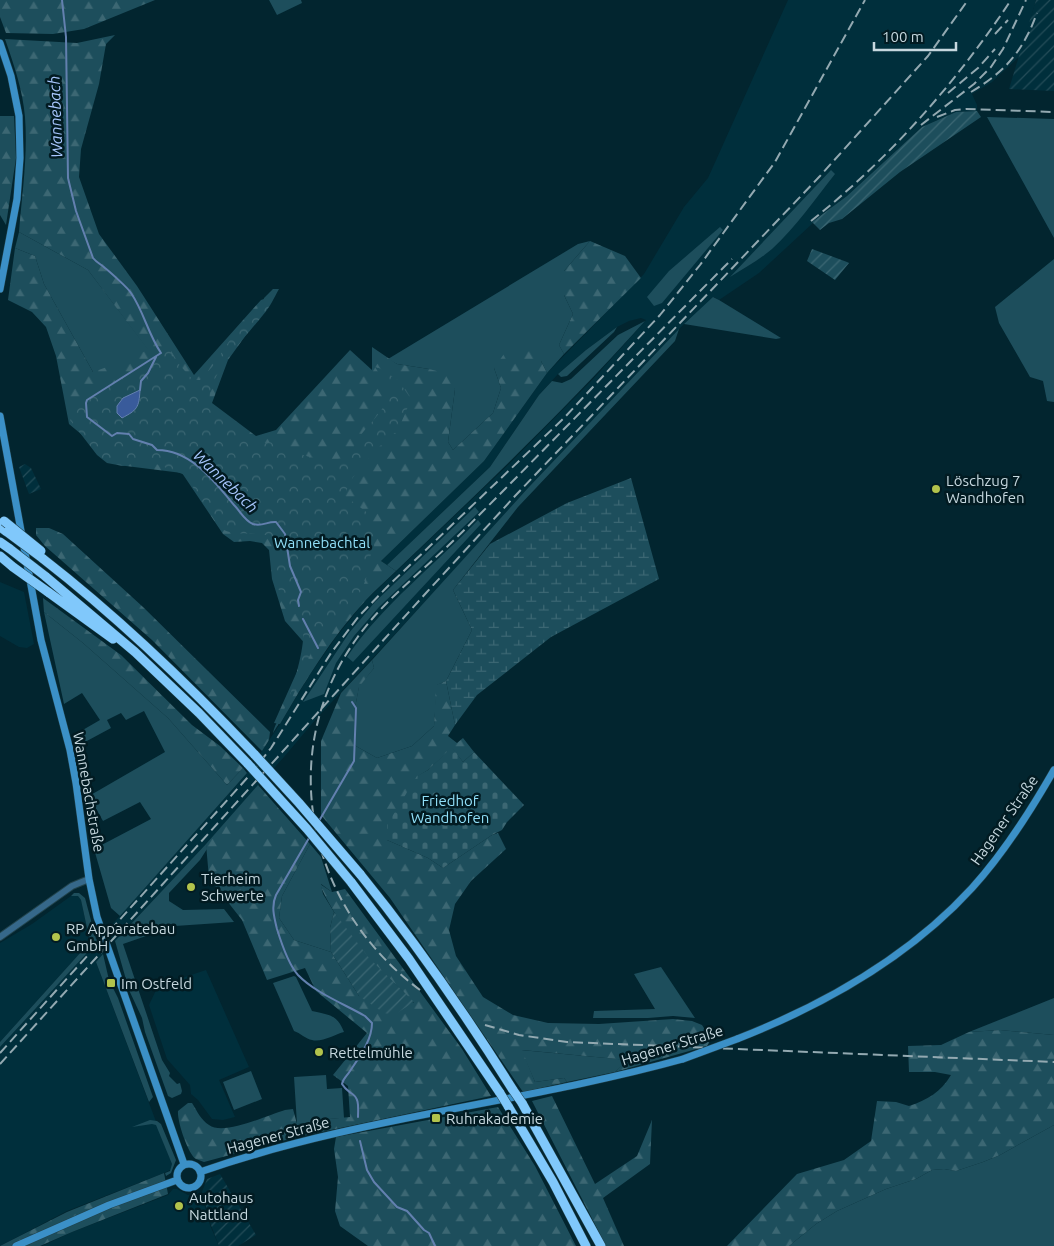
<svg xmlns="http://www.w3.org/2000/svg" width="1054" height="1246" viewBox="0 0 1054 1246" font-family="Ubuntu,sans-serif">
	<defs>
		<pattern id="industrial-furrows" width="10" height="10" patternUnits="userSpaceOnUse" patternTransform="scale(1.25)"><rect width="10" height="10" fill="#002f3c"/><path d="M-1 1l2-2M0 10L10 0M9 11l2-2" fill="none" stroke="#244c58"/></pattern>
		<pattern id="forest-firs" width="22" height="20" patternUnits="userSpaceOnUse" patternTransform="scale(1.25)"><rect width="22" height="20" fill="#1d4e5c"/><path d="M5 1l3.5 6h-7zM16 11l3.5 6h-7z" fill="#3c6773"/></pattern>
		<pattern id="wetland-marsh" width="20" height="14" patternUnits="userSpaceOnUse" patternTransform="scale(1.25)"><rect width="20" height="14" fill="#1d4e5c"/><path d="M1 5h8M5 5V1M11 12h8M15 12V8" fill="none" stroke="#3c6773"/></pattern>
		<pattern id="cemetery-stones" width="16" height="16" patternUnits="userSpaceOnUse" patternTransform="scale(1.25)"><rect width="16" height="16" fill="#1d4e5c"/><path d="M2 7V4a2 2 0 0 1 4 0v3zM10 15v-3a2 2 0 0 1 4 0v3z" fill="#3c6773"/></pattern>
		<pattern id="park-crowns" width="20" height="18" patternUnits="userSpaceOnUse" patternTransform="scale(1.25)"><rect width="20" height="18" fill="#1d4e5c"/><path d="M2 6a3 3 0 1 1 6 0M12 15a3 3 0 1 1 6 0" fill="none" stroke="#3c6773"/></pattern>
		<pattern id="garden-furrows" width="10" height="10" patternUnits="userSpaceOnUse" patternTransform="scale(1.25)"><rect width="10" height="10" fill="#1d4e5c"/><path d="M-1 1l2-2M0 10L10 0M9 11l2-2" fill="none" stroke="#3c6773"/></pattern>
	</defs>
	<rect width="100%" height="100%" fill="#02252f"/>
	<path fill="#002f3c" d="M788,0H1036L1020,56L992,82L972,94L977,105V111L956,112L922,127L847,196L812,222L813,223L759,273L719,300L714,297L684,324L528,488L437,589L316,719L284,757L206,844L115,941L112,939L109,928L247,773L280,724L309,676L336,637L365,601L509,464L594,378L646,320L641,318L629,321L617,327L586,350L558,374L539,395L490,467L387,565L381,561L484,461L547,373L644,274L684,207L708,178Z
		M0,582L24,592L34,644L27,648L19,647L0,636Z
		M71,896H78L81,900L90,942L0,1042V943L32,924Z
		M98,941L103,954L96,962L172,1164V1169L164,1173L67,1211L0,1246V1047Z
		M206,970L249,1067L219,1080L235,1117L223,1120L212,1119L198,1100L191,1094L190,1085L167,1059L149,1005L158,986Z
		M173,1189H177L188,1195L201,1192L210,1225L219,1246H42L72,1232L168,1195Z"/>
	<path fill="url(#industrial-furrows)" d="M1036,0H1054V91L1009,89Z
		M25,464L31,468L41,489L29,494L19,467Z
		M220,1174L256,1235L238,1246H219L211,1225L202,1192L207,1179Z"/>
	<path fill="#1d4e5c" d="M269,0H301L302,3L277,15Z
		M987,117L1054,119V238Z
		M831,170L835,174C815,199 796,227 772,249C759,260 745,268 730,277Z
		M720,227L723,230L662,303L654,306L647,297L669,271Z
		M19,232L88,270L148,349L179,426L93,372L44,284L35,256L15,248Z
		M590,241L564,271V295L573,314L559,345L564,354L547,373L541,361L494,368L501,388L493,413L453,450L448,442L455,389L429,369L397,364L388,359L578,244Z
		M1054,259V402L1047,401L1043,381L1030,377L999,323L995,307Z
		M713,297L719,300L781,338L776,339L684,324Z
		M645,321C566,409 481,490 396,571L387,565L490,467L539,395L552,381L562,383L571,379L618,335Z
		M617,327L614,332L567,376L561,377L558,374L586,350Z
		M679,329L675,341L518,507L453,590L472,630L446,681L437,685L434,726L412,746L377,758L354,745L355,708L359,686L374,668L372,660L528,488Z
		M475,507L479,512L379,607L354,636L336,663L324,694L303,702L349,633L375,602Z
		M478,520L481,524L353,662L347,657C383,604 434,566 478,520Z
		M44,612L83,643L168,718L227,785L243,768L247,773L120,916L111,908L94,849L151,819L140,802L103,821L89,796L165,752L144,711L126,720L121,713L107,720L111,728L85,742L81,731L100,720L82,693L64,704Z
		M206,844L207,849L200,860L169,893V901L183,910L224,909L234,922L175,926L123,944L162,1060L170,1073L169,1076L177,1084L180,1083L182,1091L181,1094L172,1098L168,1096L145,1032L142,1018L129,990L115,941Z
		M310,844L321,857L332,892L321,884L323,894L334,912L330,928L331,952L294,940L279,918L282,896Z
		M74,893H79L85,898L96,939L98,941L0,1047V1042L90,942L81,900L78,896H71Z
		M103,954L109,980L118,998L153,1097L149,1102L96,962Z
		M661,967L695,1018L673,1016L648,1018H593L594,1011L655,1009L634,974Z
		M294,976L296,977L312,1011C329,1015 337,1014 344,1032C336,1034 321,1043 312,1040C306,1039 300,1033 294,1031L273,983Z
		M1054,998V1035L1000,1030L969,1032Z
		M521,1050L628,1060L615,1072L567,1082L564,1078L535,1082Z
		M251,1071L262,1099L234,1110L223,1082Z
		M326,1075L327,1089L342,1088L344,1118L329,1119V1121L297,1124L294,1077Z
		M150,1120L157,1121L161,1124L176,1160L171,1173L166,1176L165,1173L170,1171L172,1164L156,1125L152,1124L132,1127Z
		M1054,1125V1246H789L816,1224L837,1211L886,1189L916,1179L932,1170L944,1169L956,1171L983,1162L1000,1155Z"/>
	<path fill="url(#forest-firs)" d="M0,0H155L84,29L53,34L6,33L0,17Z
		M115,35L106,44L99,84L81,149L79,177L99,234L137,286L194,375L261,300L270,297L266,307L228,360L212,403L256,436L276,430L350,350L372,370V347L397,364L429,369L448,374L455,389L448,442L453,450L493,413L501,388L494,368L504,354L527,346L541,361L547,373L484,461L381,561L396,571C386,581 375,590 366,600C331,638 305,681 280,724L274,723L308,647L285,621L272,579L269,550L262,543L250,541L234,542L223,534L182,473L118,465L69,424L56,356L46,327L32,312L8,300L15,248L35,256L44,284L93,372L107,367L116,383L123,379L115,363L148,350L88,270L19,232C22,194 28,155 25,117C23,91 14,65 5,39L77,43Z
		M0,116H14L16,158L6,225L0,215Z
		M590,241L625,256L641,278L564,354L559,345L573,314L564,295V271Z
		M36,528H49L63,534L143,607L270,732L269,740L262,751L152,640L45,546L36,535Z
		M43,598L121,655L192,725L220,746L243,768L227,785L168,718L83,643L44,612Z
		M372,660L374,668L359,687L355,708L354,745L377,758L412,746L434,726L436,685L446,681L455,725L448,736L457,743L463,738L474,752L463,762L452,748L428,770L418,776L387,840L428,858L443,868L492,835L498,833L506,849L471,881L455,904L449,930L456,956L483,997L513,1015L548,1023L599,1024L673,1019L692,1021L702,1025L709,1036L710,1041L707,1046L615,1072L627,1060L522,1050L535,1082L564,1078L567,1082L523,1092L390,898L321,815V741L341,693Z
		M258,785L310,844L282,896L279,918L294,940L331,952L359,996L414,1003C400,987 383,974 369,959C353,941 327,905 320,884L332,892L345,889L462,1049L491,1096L293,1138L204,1162C201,1161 199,1160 196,1159C188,1154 177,1121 178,1111L188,1103H192C197,1111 201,1120 209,1125C224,1136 268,1115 285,1110L293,1109L297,1124L329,1121V1119L350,1117L348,1086L333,1075L367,1033L316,991L305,968L267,980L242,920L209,878L206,844Z
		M1000,1030L1054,1035V1125L1000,1155L983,1162L956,1171L944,1169L932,1170L916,1179L886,1189L837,1211L816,1224L789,1246H727L797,1174L844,1160L871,1141L877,1101L896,1102L909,1106C927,1100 941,1092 951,1075L935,1072H909L908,1046L941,1045L969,1032Z
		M552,1096L595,1184L637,1156L652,1120L650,1164L603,1198L624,1246H606L532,1101Z
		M498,1107L535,1166L576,1246H368L340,1226L335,1211L338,1177L334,1149L336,1137Z
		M164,1173L168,1194L72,1232L40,1246H0L67,1212Z"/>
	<path fill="url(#wetland-marsh)" d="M631,478L659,579L551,637L477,695L455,725L446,681L472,630L453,590L490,544L567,503Z"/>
	<path fill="url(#cemetery-stones)" d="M452,747L463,762L474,752L524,805L507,822L502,830L492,835L443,868L428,858L387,840V825L417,776L428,770Z"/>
	<path fill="url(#park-crowns)" d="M273,289H279C274,298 270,307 263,315C250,332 205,378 210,401C212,413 235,433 246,439C250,441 256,443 260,443C266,444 270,441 275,443C299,454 324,467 351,455C359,426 386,418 391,386H387L375,367L379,368L398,380L409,396L410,402L398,430L379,447L359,469L349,483L345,496L369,514L374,532V548L369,559L366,579L361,591L330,622L315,643L287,710L273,733C275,723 281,716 286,706C292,691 305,648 303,632C300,611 280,599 274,579C271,569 276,558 274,549C272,544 268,539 266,535C251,532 231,537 219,527L185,475L146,460L123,466L107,463L97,455L70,420V411L158,354L169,349L176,361L193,380H200L212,367L234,334L263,303L264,298Z"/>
	<path fill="url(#garden-furrows)" d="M977,111L981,117L900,172L842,219L829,223L820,230L812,222L847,196L922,127L956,112Z
		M812,249L847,262L849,263L835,280L807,261Z
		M334,912L369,958L414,1002L394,1015L384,1013L359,996L331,952L330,928Z"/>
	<path fill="#395b9b" stroke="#6380af" d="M140,390C139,408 137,410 122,418L117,413V406L123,398Z"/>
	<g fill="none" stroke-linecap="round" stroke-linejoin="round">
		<path stroke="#6380af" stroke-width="2" d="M62,0L66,37L68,178L76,211L93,258C97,263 101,264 105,268C110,272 128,288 131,293C144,312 148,334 161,353L87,400L86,403L87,417L112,436L117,433L129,434L133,439L152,445L157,450C191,450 214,481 234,505C240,511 245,521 253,524C262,527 268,521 276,522L285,534L290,566L301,592L298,600L299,606
			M140,390L141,381L148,373L156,357
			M303,619L318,648
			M319,821L354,761L356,708L352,702
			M309,838L276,895C271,906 274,917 277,929C281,942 289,965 298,975C314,992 344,1004 365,1016L372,1023C372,1040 360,1056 350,1071C347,1076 343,1078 342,1084C345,1089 347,1090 351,1093C360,1098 358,1108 358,1117
			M360,1141L367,1170L374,1182L397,1207L407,1211L424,1230L429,1233L435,1246"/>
		<g stroke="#21424b" stroke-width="8">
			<path id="tertiary" d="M0,937L72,886L89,879"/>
		</g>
		<g stroke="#21424b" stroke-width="8">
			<path id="secondary" d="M0,43L11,76L19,116L20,158L17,199L0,289
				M0,416L41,640L70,750L76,783L89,879L97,917L184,1164
				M737,1039C824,1005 908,958 972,888C1004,853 1030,812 1054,770
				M177 1176a12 12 0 1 1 24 0a12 12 0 1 1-24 0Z
				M200,1172C357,1117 524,1103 683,1059
				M16,1246L109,1205L177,1180"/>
		</g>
		<g stroke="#21424b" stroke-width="10">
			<path id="motorway" d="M0,527L7,532
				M0,542L10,549
				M0,556L13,567
				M42,558C118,617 189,685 255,755
				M45,576L135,652L199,713L248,764
				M48,592L113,639
				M360,874C416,943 466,1015 513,1090
				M351,882L409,959L500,1093
				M522,1103L601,1246
				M508,1106L553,1182L586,1246"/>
		</g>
		<use href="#tertiary" stroke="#36688a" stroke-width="6"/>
		<use href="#secondary" stroke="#3b90c7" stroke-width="7"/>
		<use href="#motorway" stroke="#80c8fb" stroke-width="9"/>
		<path stroke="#93a9b1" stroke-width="2" stroke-dasharray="10 5" stroke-linecap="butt" d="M995,34L1008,20
			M971,92C1006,71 1023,51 1037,13
			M948,93L978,68L995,49
			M937,117L955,110L966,109L1054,112
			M921,125L974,84L991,67L1003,49L1026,0
			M811,221C889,159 956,83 1011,0
			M420,990C309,908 273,754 357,638C379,607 408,583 435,558C459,536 482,512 505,489C581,412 656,335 732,259
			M485,1025L519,1035L567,1042L1054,1062
			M0,1053L248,777L271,748L331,653L359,616L389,585L564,418L660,315L700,265L775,162L865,0
			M0,1064L426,593L515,496L820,176L928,56L968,0"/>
		<g stroke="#21424b" stroke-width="8" stroke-linecap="butt">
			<path id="secondary-bridge" d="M683,1059L737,1039"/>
		</g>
		<g stroke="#21424b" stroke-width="10" stroke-linecap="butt">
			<path id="motorway-bridge" d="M4,521L41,551
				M7,532L42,558
				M10,549L45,576
				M13,567L48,592
				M255,755L299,803L360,874
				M248,764L307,829L351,882
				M513,1090L522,1103
				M500,1093L508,1106"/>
		</g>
		<use href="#secondary-bridge" stroke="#3b90c7" stroke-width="7"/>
		<use href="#motorway-bridge" stroke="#80c8fb" stroke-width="9"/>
	</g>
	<g fill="#b2c34c" stroke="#021b22" stroke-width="2">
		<circle cx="936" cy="489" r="5"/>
		<circle cx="191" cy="887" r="5"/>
		<circle cx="56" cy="937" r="5"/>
		<rect x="106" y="978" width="10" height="10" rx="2.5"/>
		<circle cx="319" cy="1052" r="5"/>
		<rect x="431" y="1113" width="10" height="10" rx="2.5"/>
		<circle cx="179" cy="1206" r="5"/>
	</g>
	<g text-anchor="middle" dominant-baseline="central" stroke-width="5" stroke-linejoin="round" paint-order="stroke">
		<g font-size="15" fill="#c6d8df" stroke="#021b22" text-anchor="start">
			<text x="946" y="480">Löschzug 7<tspan x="946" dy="17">Wandhofen</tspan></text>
			<text x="201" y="878">Tierheim<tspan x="201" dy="17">Schwerte</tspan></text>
			<text x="66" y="928">RP Apparatebau<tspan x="66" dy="17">GmbH</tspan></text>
			<text x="121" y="983">Im Ostfeld</text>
			<text x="329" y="1052">Rettelmühle</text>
			<text x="446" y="1118">Ruhrakademie</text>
			<text x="189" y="1197">Autohaus<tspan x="189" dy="17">Nattland</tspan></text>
		</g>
		<g font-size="15" fill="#91dff8" stroke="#021b22">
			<text x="322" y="542">Wannebachtal</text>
			<text x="450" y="800">Friedhof<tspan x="450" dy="17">Wandhofen</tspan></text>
		</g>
		<g font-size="15" fill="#c6d8df" stroke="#021b22">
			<text transform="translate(89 792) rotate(80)">Wannebachstraße</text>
			<text transform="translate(1004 820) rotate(-55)">Hagener Straße</text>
			<text transform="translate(672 1045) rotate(-17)">Hagener Straße</text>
			<text transform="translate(278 1135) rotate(-15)">Hagener Straße</text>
		</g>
		<g font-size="16" font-style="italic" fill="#a7c6fd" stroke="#021b22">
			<text transform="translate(55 117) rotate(-92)">Wannebach</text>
			<text transform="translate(226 481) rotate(44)">Wannebach</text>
		</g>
	</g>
	<path d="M874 42v8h82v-8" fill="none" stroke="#c6d8df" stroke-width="2.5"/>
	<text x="882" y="42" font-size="15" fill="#c6d8df" stroke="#021b22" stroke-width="4" paint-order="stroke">100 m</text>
</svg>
